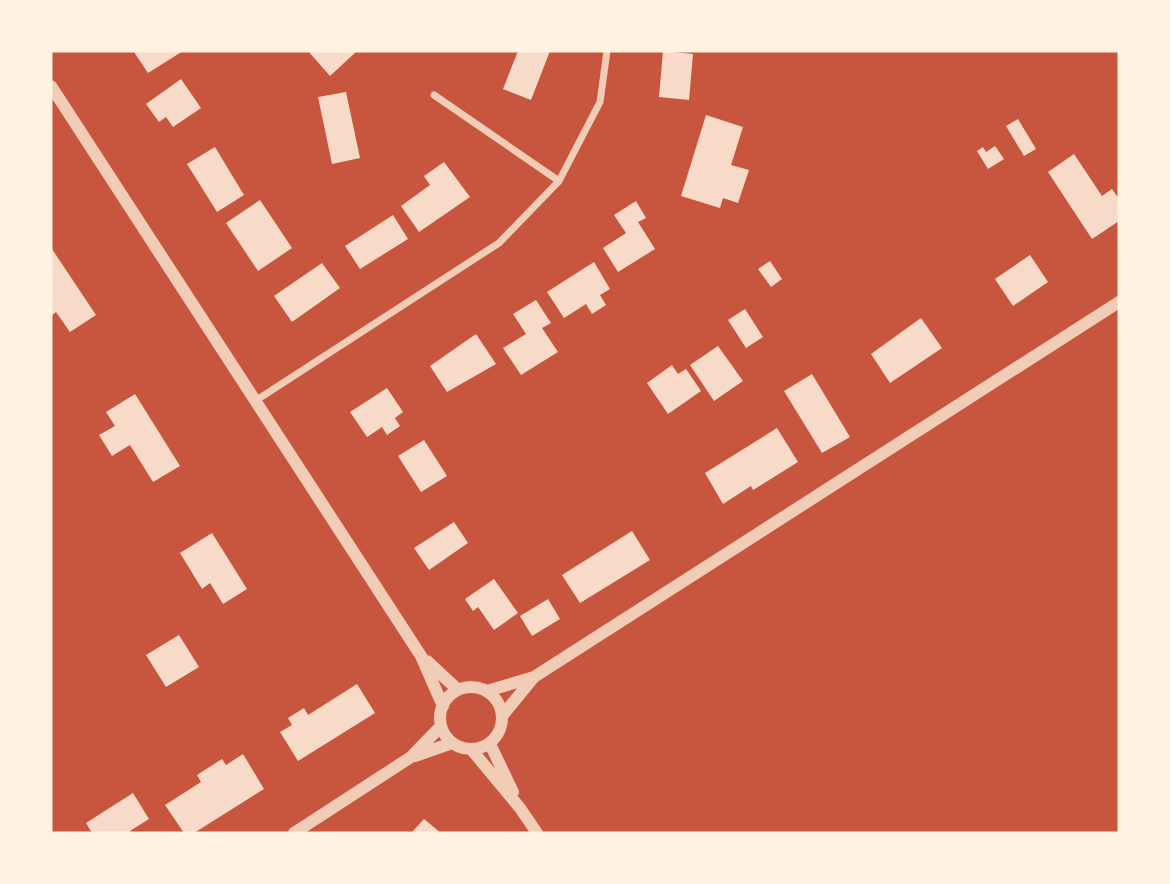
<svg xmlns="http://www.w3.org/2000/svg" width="1170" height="884" viewBox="0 0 1170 884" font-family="'Archivo Narrow',sans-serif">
	<rect width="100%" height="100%" fill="#c8553d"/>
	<path fill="#f7dbc8" d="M137,51H183L148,73L134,52Z
		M308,51H357L330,76Z
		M518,51H550L531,100L503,89Z
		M663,51L693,54L689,100L659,97Z
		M181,79L201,108L173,127L166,117L159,122L146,104Z
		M346,92L360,158L332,164L318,97Z
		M706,115L743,127L731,165L749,170L738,203L723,198L720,208L681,196Z
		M1018,119L1036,149L1024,156L1006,126Z
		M995,146L1004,159L988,169L977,151L983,147L986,152Z
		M215,147L244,195L217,212L187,164Z
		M1074,154L1102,196L1112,189L1119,199V221L1092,239L1048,172Z
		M444,162L470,197L419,232L401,206L430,185L424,176Z
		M260,200L292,248L258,271L226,223Z
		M636,201L646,218L638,222L655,249L618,272L603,248L626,233L614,215Z
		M393,215L408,239L360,269L345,246Z
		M52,249L96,315L70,332L56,312L51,316Z
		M1030,255L1048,282L1013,306L995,279Z
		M770,261L782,279L771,287L758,269Z
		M594,262L610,289L600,295L606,305L592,314L586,304L564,318L547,292Z
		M322,263L340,288L292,322L274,296Z
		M536,300L551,323L542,328L558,352L521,375L503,348L526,334L513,314Z
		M745,309L763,337L746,348L728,320Z
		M921,318L942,348L890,383L871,354Z
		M476,334L496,364L447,392L430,366Z
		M718,346L743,381L714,401L690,365Z
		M672,365L678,374L686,369L701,391L668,414L647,383Z
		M812,374L850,437L822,453L784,391Z
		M387,388L403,412L395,418L400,426L387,435L382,427L367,437L350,412Z
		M135,394L180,466L153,482L130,445L112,456L99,435L115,426L106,412Z
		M777,428L798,462L753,490L751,486L723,504L705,473Z
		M424,440L447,476L421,492L398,456Z
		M454,522L468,543L429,570L414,548Z
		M632,531L650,560L580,603L562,575Z
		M212,533L247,589L223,604L210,583L202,589L180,553Z
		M494,579L518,613L494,630L478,607L473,611L465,599Z
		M548,599L560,619L532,636L520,616Z
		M179,635L199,667L166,687L146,655Z
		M357,684L375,713L298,761L280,732L292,725L288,718L304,708L308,715Z
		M243,754L264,789L194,833H184L165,805L201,782L197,775L222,759L226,765Z
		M133,793L149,819L130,831L132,833H92L86,823Z
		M424,819L441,833H411Z"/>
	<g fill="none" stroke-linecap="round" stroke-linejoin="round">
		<path stroke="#f1ccb7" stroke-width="7" d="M434,95L559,181
			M255,401L499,243L559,181L600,102L607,51"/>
		<path stroke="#f1ccb7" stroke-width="12" d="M51,86L421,656L443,706
			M427,661L458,690
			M440 718a31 31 0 1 1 62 0a31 31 0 1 1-62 0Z
			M487,691L534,677L1119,302
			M502,716L534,677
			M490,744L513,792
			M471,749L520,808L537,833
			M415,756L452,743
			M294,833L411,757L441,726"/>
	</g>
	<rect width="1170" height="884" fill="none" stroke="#fff3e0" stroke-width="105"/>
</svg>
